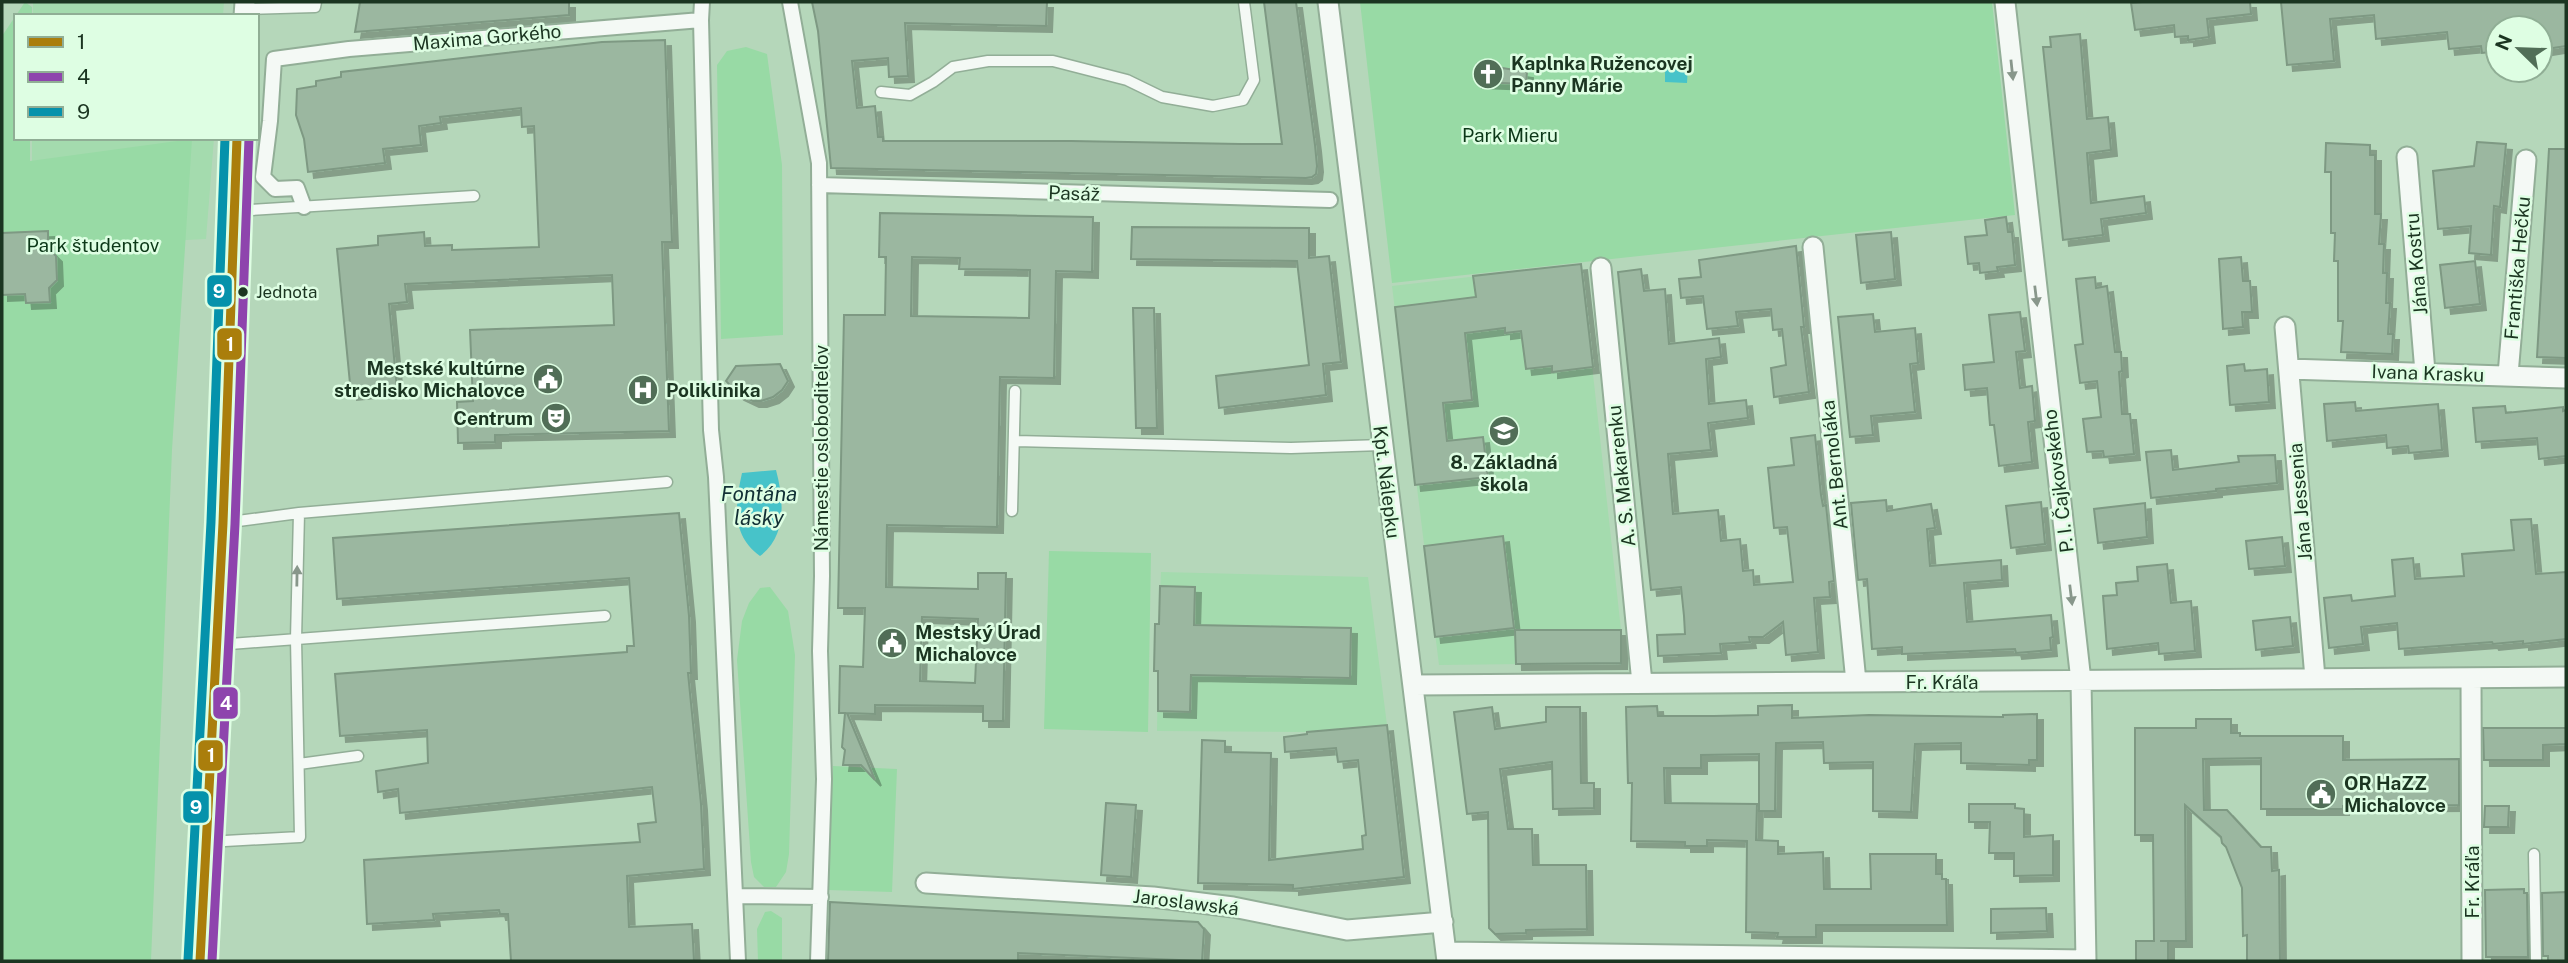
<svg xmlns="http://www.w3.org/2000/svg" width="2568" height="963" viewBox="0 0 2568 963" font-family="'Public Sans',sans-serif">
	<defs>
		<filter id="shadow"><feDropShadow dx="6" dy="6" stdDeviation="0" flood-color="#0004"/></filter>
	</defs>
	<rect width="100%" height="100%" fill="#b5d7ba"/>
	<path fill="#a4dbae" d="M33,2H224L223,16H33Z
		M32,138H214L206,239L89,245L2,215H32Z
		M1581,264L1621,630V663L1439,665L1392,286Z
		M1161,572L1368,577L1387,725L1307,732L1157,731L1158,672L1154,671L1155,624L1159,623Z"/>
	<path fill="#98daa5" d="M25,2L32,7V16H16V138H30V161L192,139L172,450L151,961H2V36Z
		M1360,2H1992L2015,215L1392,283Z
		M746,47L767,54L782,165L783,335L721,339L717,65L727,51Z
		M1049,551L1151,553L1148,732L1044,729Z
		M770,587L788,611L795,655L789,854L786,872L776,887H764L754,877L751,862L737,660L742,621L749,603L760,588Z
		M833,766L897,769L892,892L828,890Z
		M771,911L782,918V961H758L757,929L765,912Z"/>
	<path fill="#47c3c9" d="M1665,65L1688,66L1687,83L1665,82Z
		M776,470C784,500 787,536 760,556C731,535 735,504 742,473Z"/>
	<path fill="#9bb7a0" stroke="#7e9983" stroke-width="2" fill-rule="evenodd" filter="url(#shadow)" d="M360,2H569V15L355,32Z
		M812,2H1047L1046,26L905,23L908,76L889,77L888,58L852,61L857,108L875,106L878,137H883V141H1071L1241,144H1282L1264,2H1296L1315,145L1317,166L1316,174L1312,177L1306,178L831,168L818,31Z
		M2142,2H2250L2251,14L2207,19L2209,37L2188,40V36L2175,37L2174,25L2135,30L2131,3Z
		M2281,2H2566V46L2540,50V28H2498V51L2482,53L2481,46L2449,49L2447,32L2376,39L2374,15L2330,19L2334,61L2287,65Z
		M2080,34L2087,119L2108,117L2111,150L2087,153L2091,203L2144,196L2146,213L2101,219L2103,235L2063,240L2043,47H2051L2050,37Z
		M665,40L672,242H662L669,431L495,435V442L458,443L457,402L473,401L470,330L614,325L612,275L405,284L407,302L389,304L397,389L351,394L337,249L378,245V236L424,232L425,246L452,245V250L539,247L534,126L522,127L521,108L440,117L441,123L419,126L421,145L383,149L385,163L308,172L304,139L296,115L297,89L316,86V81L341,77V72L602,42Z
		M1477,64L1527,72L1526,84L1476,82Z
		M2477,142L2506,144L2500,207L2494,206L2491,255L2469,253L2471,226L2438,229L2433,171L2474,166Z
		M2326,143L2370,145V155H2375V214H2381L2379,244H2384L2383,273H2387L2386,303H2390L2388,334H2393L2392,354L2341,352L2343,321H2338V261H2334L2335,233H2331V172H2325Z
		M2549,149H2566V358L2537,357Z
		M880,213L1093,217L1092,272L1056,271L1054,378L1000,377L997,527L887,525L886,587L978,589V573H1006L1003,721H983V706L875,705V714L847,713L875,780L861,765H843L845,750L842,747L845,713H839L840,666L863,667L865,608H838L844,315H885L886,257H879ZM912,257L960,258L959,269L1030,270L1029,318L911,316ZM922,617L978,619L975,683L920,681Z
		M2006,217L2008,232H2012L2015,265L1997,267L1998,271L1980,273L1979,263L1968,264L1965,237L1987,235L1985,220Z
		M1132,227L1309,228V258L1329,256L1341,362L1323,364L1326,395L1219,408L1216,376L1309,365L1297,261L1131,259Z
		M48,231V248L56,256L57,280L49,288L50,302L26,303L25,294L2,295V233Z
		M1891,232L1895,279L1861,283L1856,235Z
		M1796,246L1804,327H1801L1809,392L1774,397L1771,368L1786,365L1782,329L1773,330L1771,309L1736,312L1738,326L1707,329L1703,296L1681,298L1679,279L1701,277L1699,260Z
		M2241,257L2243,281H2250L2252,312H2242L2243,327L2223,329L2219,259Z
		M2475,261L2480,304L2445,308L2440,265Z
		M1581,264L1593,367L1552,372V366L1526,369L1521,331L1505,333V328L1465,333L1472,400L1443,403L1447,441L1483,437L1488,477L1415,485L1395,307L1476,297L1473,276Z
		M1641,269L1644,291L1665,289L1669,344L1719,338L1721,357L1706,359L1709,404L1746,400L1748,418L1708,423L1711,450L1668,454L1673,514L1718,510L1721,541L1740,539L1743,571L1753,570L1754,585L1793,582L1787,527L1774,528L1768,468L1794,465L1791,438L1815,435L1821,495L1823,506L1826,505L1834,581L1829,582L1830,597L1814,598L1818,652L1786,655L1783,622L1763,637H1749L1750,642L1720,644L1721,653L1658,656L1657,635L1685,634L1684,616L1681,587L1651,590L1618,272Z
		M2095,277L2096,288L2107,286L2115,352H2121L2122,371L2119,372L2122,414H2130L2134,454L2104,457L2103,451L2087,452L2083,419L2101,417L2097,381L2080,383L2075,345L2083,344L2076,279Z
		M1133,308H1154L1157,428H1136Z
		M2020,312L2025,351L2016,352L2020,388L2032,386L2035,421L2028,422L2032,462L1999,466L1994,425H1990L1987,388L1965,390L1963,365L1994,362L1989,315Z
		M1873,314L1875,332L1915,328L1918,363L1910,364L1915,412L1871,416L1873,435L1850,437L1838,317Z
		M780,364L788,381L782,390L773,397L761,401H753L738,394L726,381L736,366Z
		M2244,364L2245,371L2267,369L2269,402L2230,405L2227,366Z
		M2355,402L2356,411L2438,404L2442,450L2409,453L2408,446L2387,448L2386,435L2327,441L2324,404Z
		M2505,406L2506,413L2563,407V411L2566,410V456L2539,459L2537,438L2476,442L2473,408Z
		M2171,450L2173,470L2239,462L2238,456L2275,455L2277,483L2216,489V491L2151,498L2146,452Z
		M1886,500L1887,511L1931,504L1935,528L1927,529L1930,566L2001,560L2002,580L1964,583L1967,622L2051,615L2053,637L2050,638L2051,650L2016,653L2015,649L1902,654V647L1872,649L1867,579L1858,580L1851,503Z
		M2041,502L2045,544L2011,548L2006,506Z
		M2145,503L2147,537L2098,543L2094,509Z
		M679,513L689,616L691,673H688L701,804L704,869L627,876L629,927L692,924L694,961H511L508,914H500L499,910L433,914L434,920L367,924L364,860L640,842L638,824L656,822L652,787L400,813L398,789L378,792L376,771L428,763L427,730L340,736L335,674L627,652V646H634L629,578L337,599L333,538Z
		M2531,519L2536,574L2566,572V639L2523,644V641L2493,644L2492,642L2399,649L2397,623L2361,627L2363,644L2329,648L2324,598L2351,595L2352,601L2395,596L2392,560L2413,558L2415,579L2464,576L2462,554L2514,550L2511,520Z
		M1503,536L1514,628L1435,637L1424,546Z
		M2282,537L2285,566L2249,569L2246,541Z
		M2167,564L2171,603L2191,601L2195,651L2159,654L2158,643L2107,649L2103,596L2117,595L2116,583L2138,581L2137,567Z
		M1160,586L1195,587L1194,625L1351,628L1350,678L1191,675L1190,712L1158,711V671H1154L1155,624H1159Z
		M2290,617L2293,646L2256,650L2253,621Z
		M1515,630H1621V663L1516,664Z
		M1792,705V718L1869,715L2003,717V715L2037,714V760H2029V765L1961,763V743L1915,744L1911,812L1873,811V762L1824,763L1823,742L1776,743L1775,811H1759V754L1701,755V768H1664L1665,803L1757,804L1756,840L1778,841V854L1823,852L1824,889H1871L1870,854H1936V874H1942V879H1946L1947,925H1816V937H1777L1778,933L1746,932L1747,841L1707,840V846H1685V842L1631,841L1632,783H1628L1626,707L1657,706L1658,716H1714L1758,715V706Z
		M1492,707L1495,729L1546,722V707H1580L1581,783H1594V808L1553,809L1552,762L1500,769L1508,829H1532L1533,865H1586L1587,929L1526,930V933L1495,934L1489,928L1488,812L1467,814L1454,712Z
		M2196,719H2231V733H2240V736H2343V760L2459,759V805L2343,806V809H2261V758L2203,759L2204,810H2227L2261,847H2271L2272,871L2279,870L2280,961H2247V935L2243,936L2242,888L2226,847L2222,843L2221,837L2185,805L2186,941H2160H2168V961H2136V941H2154L2153,835H2135V728H2196Z
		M1387,725L1404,877L1293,889V885L1198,883L1202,740L1225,741V752L1271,753L1269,860L1363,849L1362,836L1366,835L1358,760L1338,762L1336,748L1285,752L1284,737L1307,734V732Z
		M2483,728H2566V744L2543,745V760H2484Z
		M1106,803L1136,805L1131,877L1101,875Z
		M1969,804H2015V808L2024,809V837L2053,835V875L2014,876V853H1989L1990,822H1969Z
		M2485,806H2509L2508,827H2484Z
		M2524,889V893H2527L2528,957H2486L2485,890Z
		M2566,892V961H2548V956H2543L2542,893Z
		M830,902L1198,922L1204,929L1202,961L1018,953V961H828Z
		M2046,908L2047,931L1991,933V909Z"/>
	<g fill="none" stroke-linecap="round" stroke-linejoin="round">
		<g stroke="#92ae97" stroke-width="13">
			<path id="service" d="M244,9L315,7L316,2
				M881,92L910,95L933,82L953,67L988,61H1053L1127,80L1162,97L1213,106L1243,100L1254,80L1244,2
				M234,211L474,196
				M1014,441L1291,448L1382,445
				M1012,511L1015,391
				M223,523L299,513L667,482
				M217,645L605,616
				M299,764L358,756
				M207,842L300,837L296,639L299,513
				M2534,854L2536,961"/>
		</g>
		<g stroke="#92ae97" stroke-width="18">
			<path id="pedestrian" d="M702,2L701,20L711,430L716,477L738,961
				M790,2L819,163L822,576L820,651L824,779L818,961
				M819,185L1330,200
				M304,207L297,188L275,189L263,177L270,121L274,59L349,49L701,20
				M735,896L821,897"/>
		</g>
		<g stroke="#92ae97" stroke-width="23">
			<path id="minor" d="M1328,2L1447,961
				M2005,2L2081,681L2086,961
				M244,16L245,2
				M2407,157L2425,372
				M1813,247L1856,682
				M1601,268L1642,683
				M2285,327L2315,678
				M2289,369L2566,378
				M2508,375L2526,160
				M2471,678L2472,961
				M1413,685L2566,677
				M926,883L1153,897L1233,907L1347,930L1443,922
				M1447,952L2086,960
				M200,961L223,523L237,138"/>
		</g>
		<use href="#service" stroke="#f4f9f5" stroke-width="10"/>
		<use href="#pedestrian" stroke="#f4f9f5" stroke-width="14"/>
		<use href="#minor" stroke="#f4f9f5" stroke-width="19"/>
		<g stroke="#defee3" stroke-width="14">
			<path id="bus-1" d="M200,961L223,523L237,138"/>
		</g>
		<g stroke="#defee3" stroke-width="14">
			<path id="bus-2" d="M212,961L235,524L249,138"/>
		</g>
		<g stroke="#defee3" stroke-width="14">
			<path id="bus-3" d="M188,960L211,522L225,138"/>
		</g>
		<use href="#bus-1" stroke="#aa7e0c" stroke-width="9"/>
		<use href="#bus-2" stroke="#8e44ad" stroke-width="9"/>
		<use href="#bus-3" stroke="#0592ab" stroke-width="9"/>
	</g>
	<defs><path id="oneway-solid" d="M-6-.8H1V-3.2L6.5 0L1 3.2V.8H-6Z" transform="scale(1.75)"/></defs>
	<g fill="#88978b">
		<use href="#oneway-solid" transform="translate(2012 70) rotate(84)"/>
		<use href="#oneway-solid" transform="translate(2036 296) rotate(83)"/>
		<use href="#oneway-solid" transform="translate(297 576) rotate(-89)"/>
		<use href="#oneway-solid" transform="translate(2071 595) rotate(83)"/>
	</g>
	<defs>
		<g id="church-disc" transform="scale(1.575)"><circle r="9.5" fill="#516e57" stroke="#defee3"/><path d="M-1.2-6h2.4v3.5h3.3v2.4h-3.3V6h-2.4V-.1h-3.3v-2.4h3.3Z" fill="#fff"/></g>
		<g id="civic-disc" transform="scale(1.575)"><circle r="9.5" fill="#516e57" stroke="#defee3"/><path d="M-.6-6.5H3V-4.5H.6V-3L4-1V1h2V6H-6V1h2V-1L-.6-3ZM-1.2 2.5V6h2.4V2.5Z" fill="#fff"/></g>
		<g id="hospital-disc" transform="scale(1.575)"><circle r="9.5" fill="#516e57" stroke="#defee3"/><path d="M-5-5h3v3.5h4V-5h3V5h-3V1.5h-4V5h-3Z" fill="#fff"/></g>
		<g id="theatre-disc" transform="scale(1.575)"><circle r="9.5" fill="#516e57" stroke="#defee3"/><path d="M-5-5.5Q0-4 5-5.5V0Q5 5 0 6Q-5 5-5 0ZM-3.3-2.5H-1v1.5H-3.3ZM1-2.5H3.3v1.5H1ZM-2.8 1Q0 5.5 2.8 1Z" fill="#fff"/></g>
		<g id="school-disc" transform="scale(1.575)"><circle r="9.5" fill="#516e57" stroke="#defee3"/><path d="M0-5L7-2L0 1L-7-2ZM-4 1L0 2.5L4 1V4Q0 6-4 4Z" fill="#fff"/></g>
	</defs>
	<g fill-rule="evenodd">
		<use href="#church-disc" x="1488" y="74"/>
		<use href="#civic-disc" x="548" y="379"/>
		<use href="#hospital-disc" x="643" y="390"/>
		<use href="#theatre-disc" x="556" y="418"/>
		<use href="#school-disc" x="1504" y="431"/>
		<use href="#civic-disc" x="892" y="643"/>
		<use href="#civic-disc" x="2321" y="794"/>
	</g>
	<circle fill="#1b3521" stroke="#defee3" stroke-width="2.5" cx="243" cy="292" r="6"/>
	<g text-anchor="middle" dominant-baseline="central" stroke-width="5" stroke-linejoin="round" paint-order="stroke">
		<g font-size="17" fill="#1b3521" stroke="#defee3" text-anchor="start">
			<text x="256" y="292">Jednota</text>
		</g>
		<g font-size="19" fill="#1b3521" stroke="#defee3">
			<text transform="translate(487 37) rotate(-5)">Maxima Gorkého</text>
			<text transform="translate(1074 193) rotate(2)">Pasáž</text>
			<text transform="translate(2416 264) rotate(-95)">Jána Kostru</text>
			<text transform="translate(2517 268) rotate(-85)">Františka Hečku</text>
			<text transform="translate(2428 373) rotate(2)">Ivana Krasku</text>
			<text transform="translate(821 448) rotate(-90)">Námestie osloboditeľov</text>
			<text transform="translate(1834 465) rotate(-96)">Ant. Bernoláka</text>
			<text transform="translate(1621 476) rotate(-96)">A. S. Makarenku</text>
			<text transform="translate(2058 481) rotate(-97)">P. I. Čajkovského</text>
			<text transform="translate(1387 482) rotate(83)">Kpt. Nálepku</text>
			<text transform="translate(2300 502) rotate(-95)">Jána Jessenia</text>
			<text x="1942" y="682">Fr. Kráľa</text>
			<text transform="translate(2472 882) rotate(-90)">Fr. Kráľa</text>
			<text transform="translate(1186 902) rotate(7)">Jaroslawská</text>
		</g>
		<g font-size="19" font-weight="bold" fill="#1b3521" stroke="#defee3" text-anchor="start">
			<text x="1511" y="63">Kaplnka Ružencovej<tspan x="1511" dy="22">Panny Márie</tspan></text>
			<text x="525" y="368" text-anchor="end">Mestské kultúrne<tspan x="525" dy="22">stredisko Michalovce</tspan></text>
			<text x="666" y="390">Poliklinika</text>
			<text x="533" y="418" text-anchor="end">Centrum</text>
			<text x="1504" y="462" text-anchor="middle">8. Základná<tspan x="1504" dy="22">škola</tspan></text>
			<text x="915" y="632">Mestský Úrad<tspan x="915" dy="22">Michalovce</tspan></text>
			<text x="2344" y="783">OR HaZZ<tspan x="2344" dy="22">Michalovce</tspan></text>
		</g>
		<g font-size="19" fill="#0c3818" stroke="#defee3">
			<text x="1510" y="135">Park Mieru</text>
			<text x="93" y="245">Park študentov</text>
		</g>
		<g font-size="21" font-style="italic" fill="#112f34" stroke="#defee3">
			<text x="759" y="493">Fontána<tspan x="759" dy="24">lásky</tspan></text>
		</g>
	</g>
	<g stroke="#defee3" stroke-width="2.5">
		<rect x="206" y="274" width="27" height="34" rx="7" fill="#0592ab"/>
		<rect x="216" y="327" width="27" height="34" rx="7" fill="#aa7e0c"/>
		<rect x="212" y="686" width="27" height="34" rx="7" fill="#8e44ad"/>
		<rect x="197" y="739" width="27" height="33" rx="7" fill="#aa7e0c"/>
		<rect x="182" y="790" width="28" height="34" rx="7" fill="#0592ab"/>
	</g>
	<g font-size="19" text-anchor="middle" font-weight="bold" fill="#fff">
		<text x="219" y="298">9</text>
		<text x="230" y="351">1</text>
		<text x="226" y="710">4</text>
		<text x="211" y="762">1</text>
		<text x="196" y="814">9</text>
	</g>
	<rect width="2568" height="963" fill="none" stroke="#1b3521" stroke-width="7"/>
	<rect x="14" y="14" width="245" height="126" fill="#defee3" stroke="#90ae95" stroke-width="2"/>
	<rect x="28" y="37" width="35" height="10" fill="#aa7e0c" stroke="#90ae95" stroke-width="2"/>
	<text x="77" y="49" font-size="21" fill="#1b3521">1</text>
	<rect x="28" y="72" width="35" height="10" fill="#8e44ad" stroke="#90ae95" stroke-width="2"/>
	<text x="77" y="84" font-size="21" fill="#1b3521">4</text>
	<rect x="28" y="107" width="35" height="10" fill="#0592ab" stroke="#90ae95" stroke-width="2"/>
	<text x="77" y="119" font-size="21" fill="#1b3521">9</text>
	<g transform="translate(2519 49) rotate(293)"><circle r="33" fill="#defee3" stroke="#90ae95" stroke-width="2"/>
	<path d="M0-5L12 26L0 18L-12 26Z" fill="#516e57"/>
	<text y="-10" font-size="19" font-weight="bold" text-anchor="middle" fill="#1b3521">N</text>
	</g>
</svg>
